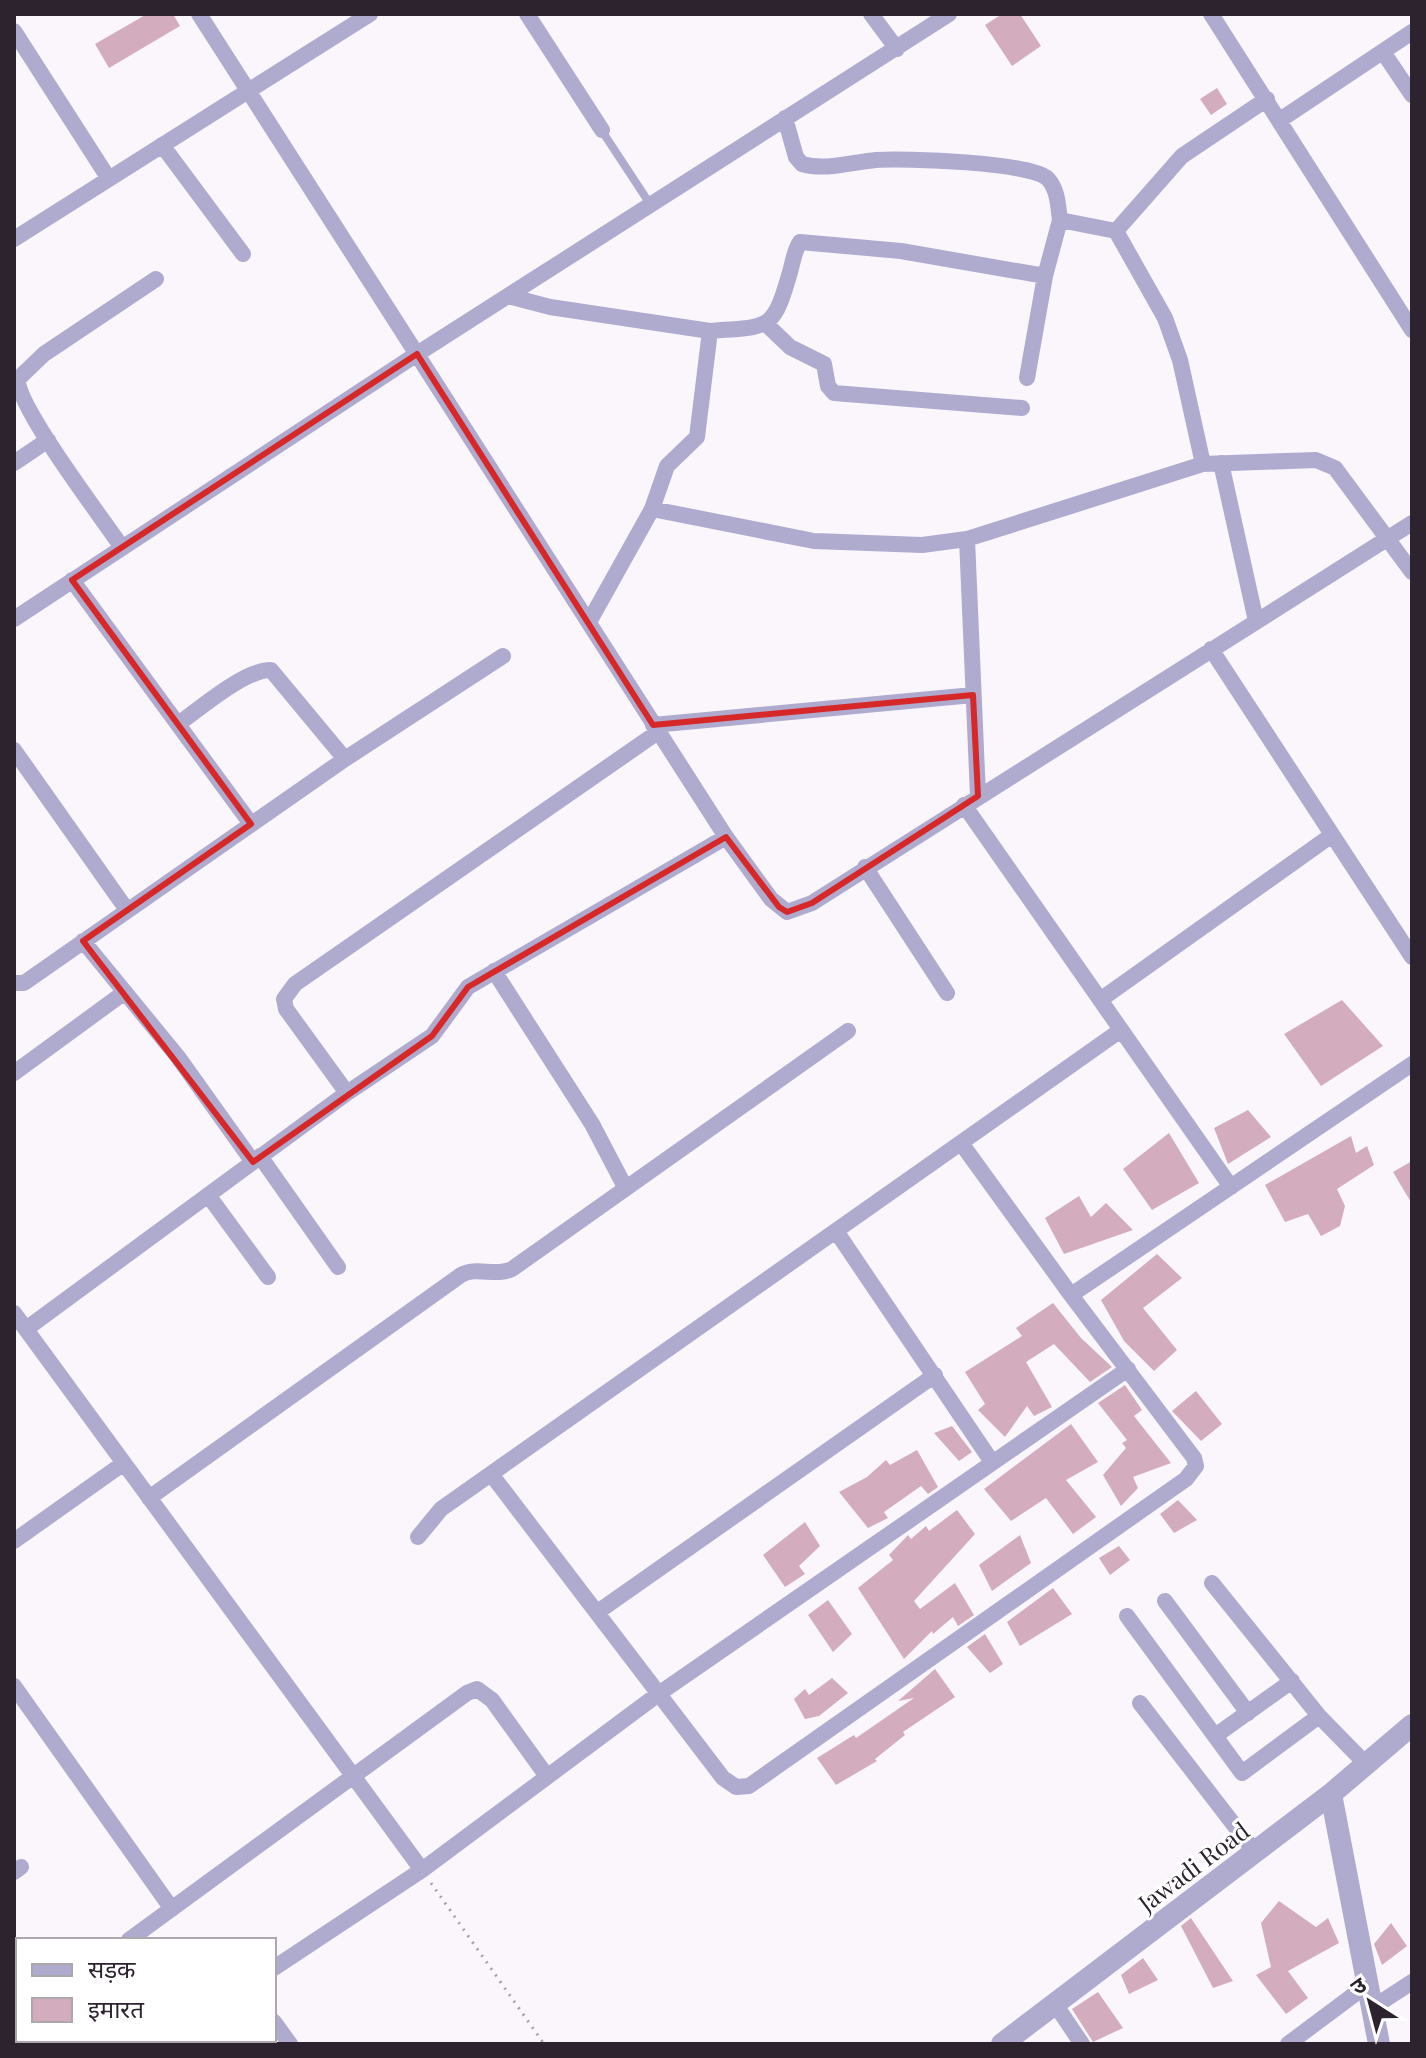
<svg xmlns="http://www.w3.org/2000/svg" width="1426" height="2058" viewBox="0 0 1426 2058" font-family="'Playfair Display','Noto Sans Devanagari',serif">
	<rect width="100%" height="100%" fill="#fbf6fc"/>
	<path fill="#d3adbd" d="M147,14H173L180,26L109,68L95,44Z
		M1002,14H1020L1041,46L1012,66L985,25Z
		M1217,88L1227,104L1211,115L1200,99Z
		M1342,1000L1383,1046L1321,1086L1284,1034Z
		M1248,1110L1271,1137L1228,1164L1214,1128Z
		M1169,1133L1199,1183L1152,1210L1123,1169Z
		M1351,1136L1356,1153L1367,1146L1374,1165L1337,1189L1345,1206L1340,1226L1321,1236L1308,1214L1285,1222L1265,1185Z
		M1412,1161V1204L1393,1172Z
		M1079,1196L1091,1217L1106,1203L1133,1230L1064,1254L1045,1218Z
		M1157,1254L1182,1278L1143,1308L1177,1350L1154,1371L1124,1341L1101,1300Z
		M1053,1303L1081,1338L1112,1367L1090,1382L1054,1344L1026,1362L1052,1407L1034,1416L1027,1406L1005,1437L978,1410L985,1404L965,1372L1022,1336L1016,1328Z
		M1125,1385L1142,1410L1134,1416L1171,1463L1133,1477L1138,1488L1121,1506L1103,1475L1126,1448L1122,1443L1127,1440L1098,1403Z
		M1196,1391L1222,1424L1201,1441L1172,1411Z
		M1071,1424L1098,1462L1066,1480L1096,1517L1073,1534L1046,1498L1011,1521L984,1489Z
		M952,1426L972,1452L959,1461L934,1433Z
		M917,1450L938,1487L928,1494L921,1486L884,1512L888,1518L868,1528L839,1492L867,1477L886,1460L890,1465Z
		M1178,1500L1197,1520L1174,1533L1160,1514Z
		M957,1510L975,1534L914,1601L920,1609L955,1583L974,1615L958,1626L953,1617L933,1634L932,1631L904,1659L858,1588L893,1560L889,1555L908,1535L911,1539L926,1526L929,1531Z
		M805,1522L820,1546L799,1566L805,1574L785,1587L763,1555Z
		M1020,1535L1031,1563L992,1591L979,1565Z
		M1119,1546L1130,1560L1110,1575L1099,1558Z
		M1053,1588L1072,1614L1020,1646L1007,1622Z
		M828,1600L852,1634L833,1652L808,1615Z
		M985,1634L1003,1664L990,1673L967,1647Z
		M935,1669L955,1697L903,1732L905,1735L875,1759L877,1761L836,1785L817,1758L854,1735L856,1738L914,1698L898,1701Z
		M832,1678L848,1693L819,1716L805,1719L794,1699L805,1689L809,1695Z
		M1279,1901L1316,1927L1328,1918L1339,1943L1288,1971L1308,1998L1286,2014L1256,1975L1271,1967L1261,1923Z
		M1191,1918L1233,1981L1213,1988L1181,1926Z
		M1391,1923L1407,1946L1382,1965L1374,1944Z
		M1143,1958L1158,1980L1129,1994L1121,1975Z
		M1098,1992L1123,2028L1093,2042L1072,2009Z"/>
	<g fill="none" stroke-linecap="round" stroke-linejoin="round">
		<path stroke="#a8a1a9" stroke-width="3" stroke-dasharray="2 6" stroke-linecap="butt" d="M431,1883L544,2044"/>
		<path stroke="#aeabcf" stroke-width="8" d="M602,131L650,204"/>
		<path stroke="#aeabcf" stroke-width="16" d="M199,14L726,837L771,899L787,912L812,903L1412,523
			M527,14L602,130
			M871,14L897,49
			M1211,14L1412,330
			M14,31L109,179
			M1383,52L1412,95
			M785,118L796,157L802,164C825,171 853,162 876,160C903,158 1033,162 1048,179C1058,190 1058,206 1060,220L1116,231L1165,318L1180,360L1203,464
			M1280,120L1412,32
			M162,145L243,254
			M1116,231L1182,156L1267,99
			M14,239L370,14
			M508,296L550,307L710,331
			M766,324L790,347L824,364L828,386L834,393L1022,408
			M1027,378L1045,276L1060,220
			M14,463L48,440
			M1221,463L1256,621
			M652,509L814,541L922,545L967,539L1203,464L1316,460L1335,468L1412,572
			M967,539L978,796
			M121,546C102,518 16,405 18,379L44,354L156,279
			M72,580L251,824
			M14,619L417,354L949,14
			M589,622L652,509L667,466L697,437L710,331C770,326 773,332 790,272C793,262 794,251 800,242L901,251L1045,276
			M1211,649L1412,957
			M178,724C201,708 244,670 271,670L345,759
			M653,725L973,695
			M14,750L127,910
			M964,805L1231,1187
			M865,867L947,993
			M83,941L178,1057L253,1162
			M494,971L592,1124L625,1187
			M14,983H24L345,759L503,656
			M1100,1000L1332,835
			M14,1073L125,992
			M347,1093L432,1036L468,987L726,837
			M961,1143L1071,1295
			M260,1156L338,1267
			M208,1195L268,1277
			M836,1231L992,1462
			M14,1313L422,1870
			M26,1329L347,1093L286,1009L284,999L295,984L658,732
			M491,1474L723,1778L736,1787L749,1786L1186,1479L1196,1466L1194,1458L1071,1295L1412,1064
			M149,1498L461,1275C477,1266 494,1277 512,1269L848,1031
			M418,1537L441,1509L1121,1030
			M14,1541L124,1463
			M1212,1583L1319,1716
			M1165,1601L1248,1713
			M599,1611L935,1375
			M1127,1616L1242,1773L1319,1716L1366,1764
			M14,1686L172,1909
			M1140,1703L1255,1852
			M1215,1736L1292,1681
			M14,1872L21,1867
			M129,1940L467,1693L477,1689L492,1700L546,1775
			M274,1968L422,1870L657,1695L1128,1369
			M14,1993L18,1999
			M1055,2004L1082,2044
			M1372,2008L1412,1982
			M274,2022L290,2044
			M48,2040L51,2044
			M166,2044L172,2040
			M1288,2044L1367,1985"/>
		<path stroke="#aeabcf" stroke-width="22" d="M1331,1794L1379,2044
			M1002,2044L1331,1794L1412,1725"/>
	</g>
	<path fill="none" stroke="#d62828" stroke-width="6" stroke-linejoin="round" d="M417,354L653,725L973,695L978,796L812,903L787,912L779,907L726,837L468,987L432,1036L253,1162L83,941L251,824L72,580Z"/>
	<g text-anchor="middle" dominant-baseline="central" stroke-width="6" stroke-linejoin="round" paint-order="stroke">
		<g font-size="24" fill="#2c232e" stroke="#fff">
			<text transform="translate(1193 1866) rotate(-37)">Jawadi Road</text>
		</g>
	</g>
	<rect width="1426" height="2058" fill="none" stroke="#2c232e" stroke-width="32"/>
	<rect x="16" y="1938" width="260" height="104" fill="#ffffff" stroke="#aba7ab" stroke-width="2"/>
	<rect x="32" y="1964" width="40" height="12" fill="#aeabcf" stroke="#aba7ab" stroke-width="2"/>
	<text x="88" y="1978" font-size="24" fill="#2c232e">सड़क</text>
	<rect x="32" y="1998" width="40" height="24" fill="#d3adbd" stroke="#aba7ab" stroke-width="2"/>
	<text x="88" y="2018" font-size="24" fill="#2c232e">इमारत</text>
	<g transform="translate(1370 2002) rotate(324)" stroke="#ffffff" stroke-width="6" paint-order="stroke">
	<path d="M0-6L14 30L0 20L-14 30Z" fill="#2c232e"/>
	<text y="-12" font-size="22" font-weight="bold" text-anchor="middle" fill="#2c232e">उ</text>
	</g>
</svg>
